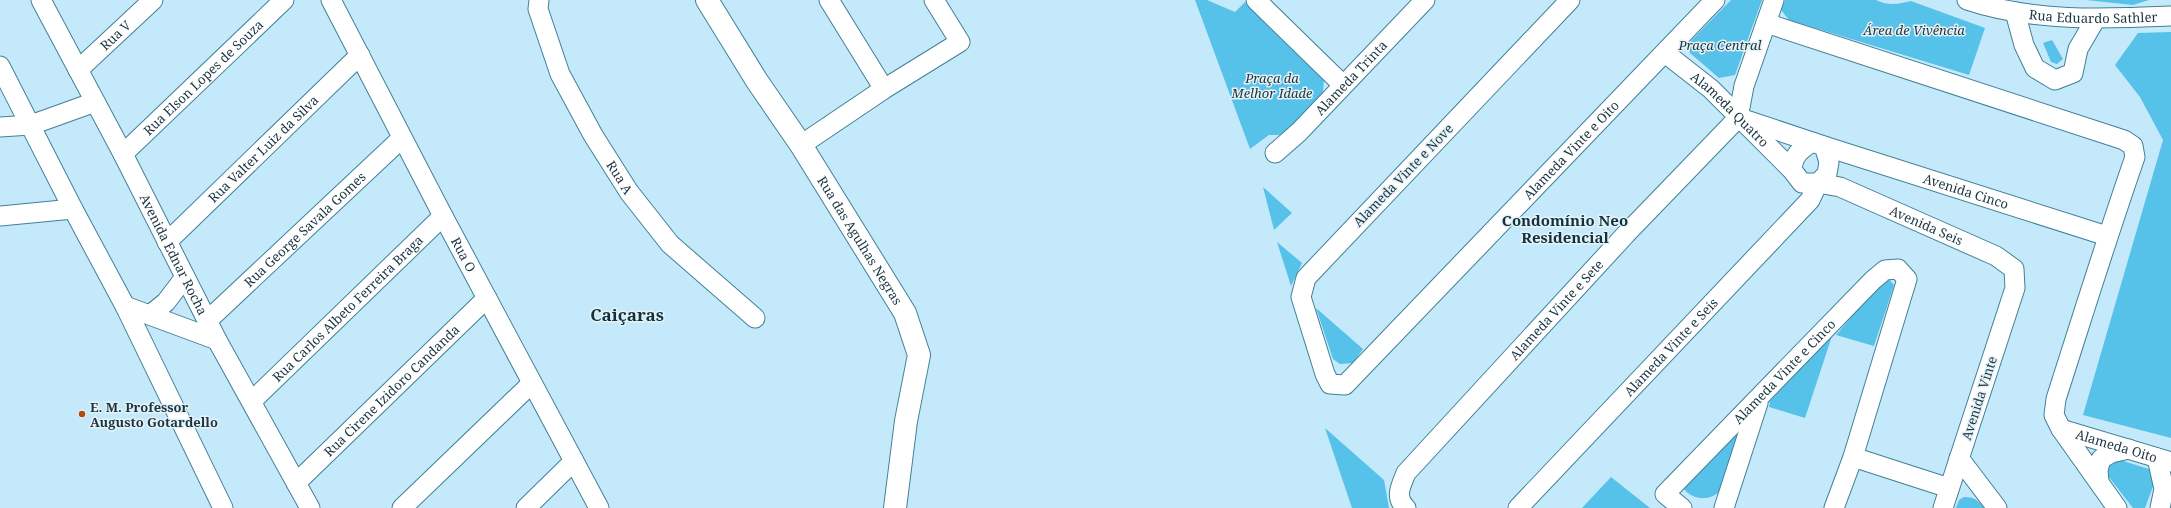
<svg xmlns="http://www.w3.org/2000/svg" width="2171" height="508" font-family="'Noto Serif',serif">
  <style>
    .green { fill: #56c1e9 }
    .lines { fill: none; stroke-linecap: round; stroke-linejoin: round }
    .minor-casing { stroke: #418098; stroke-width: 21 }
    .tertiary-casing { stroke: #418098; stroke-width: 24 }
    .minor { stroke: #fff; stroke-width: 19 }
    .tertiary { stroke: #fff; stroke-width: 22 }
    .poi-dot { fill: #af4d0f; stroke: #e5f2f7; stroke-width: 1.5 }
    .labels { text-anchor: middle; stroke-width: 3; stroke-linejoin: round; paint-order: stroke }
    .street-label { font-size: 13px; fill: #1b3540; stroke: #e5f2f7 }
    .park-label { font-size: 13px; font-style: italic; fill: #1c343e; stroke: #e5f2f7 }
    .poi-label { font-size: 13px; font-weight: bold; fill: #1b3540; stroke: #e5f2f7; text-anchor: start }
    .quarter-label { font-size: 15px; font-weight: bold; fill: #10323f; stroke: #e5f2f7 }
    .district-label { font-size: 17px; font-weight: bold; fill: #10323f; stroke: #e5f2f7 }
  </style>
  <rect width="100%" height="100%" fill="#c4e9fa"/>
  <g class="green">
    <polygon points="1195,0 1207,0 1235,12 1245,2 1324,79 1323,92 1291,130 1279,135 1269,135 1250,149"/>
    <polygon points="1731,0 1762,0 1735,75 1719,78 1690,53 1688,44"/>
    <path d="M1785,0H1876C1887,6 1900,4 1911,1L1985,28L1969,75L1789,20L1781,10Z"/>
    <polygon points="2086,0 2149,0 2133,5"/>
    <polygon points="2171,32 2171,438 2083,415 2163,140 2140,97 2115,65 2138,33"/>
    <polygon points="2052,40 2063,59 2057,64 2051,62 2043,43"/>
    <polygon points="1263,187 1292,213 1274,230"/>
    <polygon points="1277,242 1302,263 1291,286"/>
    <polygon points="1888,278 1894,285 1874,346 1836,335 1882,281"/>
    <polygon points="1316,308 1363,349 1353,363 1340,364 1333,359"/>
    <polygon points="1832,336 1805,418 1769,407 1770,401"/>
    <polygon points="1325,428 1384,480 1389,508 1352,508"/>
    <path d="M1741,429L1720,491C1709,502 1692,500 1683,488V484Z"/>
    <polygon points="2117,459 2152,470 2155,481 2145,508 2133,508 2105,472 2105,462"/>
    <polygon points="1611,477 1650,508 1582,508"/>
    <path d="M1964,497C1974,497 1978,500 1984,508H1956L1959,500Z"/>
  </g>
  <g class="lines">
    <g class="minor-casing">
      <g id="minor">
        <path id="s1" d="M41,0L123,154L217,340L310,508"/>
        <path id="s2" d="M331,0L443,216L599,508"/>
        <path id="s3" d="M539,0L538,9L560,74L593,135L629,192L670,244L755,318"/>
        <polyline points="829,0 884,89"/>
        <polyline points="1256,0 1343,85"/>
        <path id="s4" d="M1570,0L1306,278L1301,297L1325,374L1330,384L1345,385L1715,0"/>
        <path id="s5" d="M1967,0C2033,22 2103,19 2171,16"/>
        <polyline points="2015,12 2024,45 2035,68 2055,80 2073,73 2078,49 2095,20"/>
        <path d="M1766,23L2124,140L2133,146L2135,157C2107,237 2082,318 2056,399L2054,415L2061,429L2117,508"/>
        <path id="s6" d="M1665,53L1711,89L1792,170L1802,183H1818L1827,174L1829,162L1824,146L1812,142C1800,150 1793,155 1792,170"/>
        <polyline points="0,66 73,209 125,306 223,508"/>
        <path id="s7" d="M78,70L153,0"/>
        <polyline points="1738,118 1744,86 1774,0"/>
        <polyline points="1743,119 1812,142"/>
        <polyline points="0,127 31,125 95,102"/>
        <polyline points="801,145 884,89 960,42 934,0"/>
        <path id="s8" d="M1824,146L2107,236"/>
        <path id="s9" d="M1275,153L1299,132L1425,0"/>
        <path id="s10" d="M123,154L284,0"/>
        <polyline points="0,216 73,209"/>
        <path id="s11" d="M167,242L360,55"/>
        <polyline points="125,306 217,340"/>
        <polyline points="150,315 166,302 185,277"/>
        <path id="s12" d="M207,321L402,138"/>
        <path id="s13" d="M252,401L443,216"/>
        <path id="s14" d="M2061,429L2171,462"/>
        <polyline points="1853,457 1949,488"/>
        <polyline points="1959,458 1997,508"/>
        <polyline points="2157,458 2164,489 2160,508"/>
        <polyline points="2099,482 2098,470 2101,459 2111,453 2129,449"/>
        <path id="s15" d="M296,483L487,298"/>
        <polyline points="402,508 532,383"/>
        <polyline points="526,508 574,461"/>
        <path id="s16" d="M1406,508C1394,497 1401,486 1406,473L1626,234L1738,118"/>
        <path id="s17" d="M1518,508L1810,200L1818,183L1840,187L1996,256L2014,269L2015,288L1943,508"/>
        <path id="s18" d="M1682,508L1665,494L1873,280L1885,270L1898,269L1907,279L1853,457L1834,508"/>
        <polyline points="1724,508 1758,403"/>
      </g>
    </g>
    <g class="tertiary-casing">
      <g id="tertiary">
        <path id="s19" d="M707,0L757,81L801,145L905,313L919,355L906,421L895,508"/>
      </g>
    </g>
    <use href="#minor" class="minor"/>
    <use href="#tertiary" class="tertiary"/>
  </g>
  <circle class="poi-dot" cx="82" cy="414" r="4"/>
  <g class="labels">
    <g class="street-label">
      <text dy="5" stroke="none"><textPath href="#s5" startOffset="128">Rua Eduardo Sathler</textPath></text>
      <text dy="5" stroke="none"><textPath href="#s7" startOffset="51">Rua V</textPath></text>
      <text dy="5" stroke="none"><textPath href="#s10" startOffset="111">Rua Elson Lopes de Souza</textPath></text>
      <text dy="5" stroke="none"><textPath href="#s9" startOffset="107">Alameda Trinta</textPath></text>
      <text dy="5" stroke="none"><textPath href="#s6" startOffset="86">Alameda Quatro</textPath></text>
      <text dy="5" stroke="none"><textPath href="#s11" startOffset="134">Rua Valter Luiz da Silva</textPath></text>
      <text dy="5" stroke="none"><textPath href="#s4" startOffset="836">Alameda Vinte e Oito</textPath></text>
      <text transform="translate(1403 175) rotate(-46)" y="5">Alameda Vinte e Nove</text>
      <text dy="5" stroke="none"><textPath href="#s3" startOffset="197">Rua A</textPath></text>
      <text dy="5" stroke="none"><textPath href="#s8" startOffset="149">Avenida Cinco</textPath></text>
      <text dy="5" stroke="none"><textPath href="#s17" startOffset="560">Avenida Seis</textPath></text>
      <text dy="5" stroke="none"><textPath href="#s12" startOffset="134">Rua George Savala Gomes</textPath></text>
      <text dy="5" stroke="none"><textPath href="#s19" startOffset="285">Rua das Agulhas Negras</textPath></text>
      <text dy="5" stroke="none"><textPath href="#s1" startOffset="287">Avenida Ednar Rocha</textPath></text>
      <text dy="5" stroke="none"><textPath href="#s2" startOffset="287">Rua O</textPath></text>
      <text dy="5" stroke="none"><textPath href="#s13" startOffset="133">Rua Carlos Albeto Ferreira Braga</textPath></text>
      <text dy="5" stroke="none"><textPath href="#s16" startOffset="260">Alameda Vinte e Sete</textPath></text>
      <text dy="5" stroke="none"><textPath href="#s17" startOffset="222">Alameda Vinte e Seis</textPath></text>
      <text dy="5" stroke="none"><textPath href="#s18" startOffset="193">Alameda Vinte e Cinco</textPath></text>
      <text dy="5" stroke="none"><textPath href="#s15" startOffset="133">Rua Cirene Izidoro Candanda</textPath></text>
      <text transform="translate(1979 398) rotate(-72)" y="5">Avenida Vinte</text>
      <text dy="5" stroke="none"><textPath href="#s14" startOffset="58">Alameda Oito</textPath></text>
    </g>
    <g class="park-label">
      <text x="1914" y="35">Área de Vivência</text>
      <text x="1720" y="50">Praça Central</text>
      <text x="1272" y="83">Praça da<tspan x="1272" dy="15">Melhor Idade</tspan></text>
    </g>
    <g class="poi-label">
      <text x="90" y="412">E. M. Professor<tspan x="90" dy="15">Augusto Gotardello</tspan></text>
    </g>
    <g class="quarter-label">
      <text x="1565" y="226">Condomínio Neo<tspan x="1565" dy="17">Residencial</tspan></text>
    </g>
    <g class="district-label">
      <text x="627" y="321">Caiçaras</text>
    </g>
  </g>
</svg>
